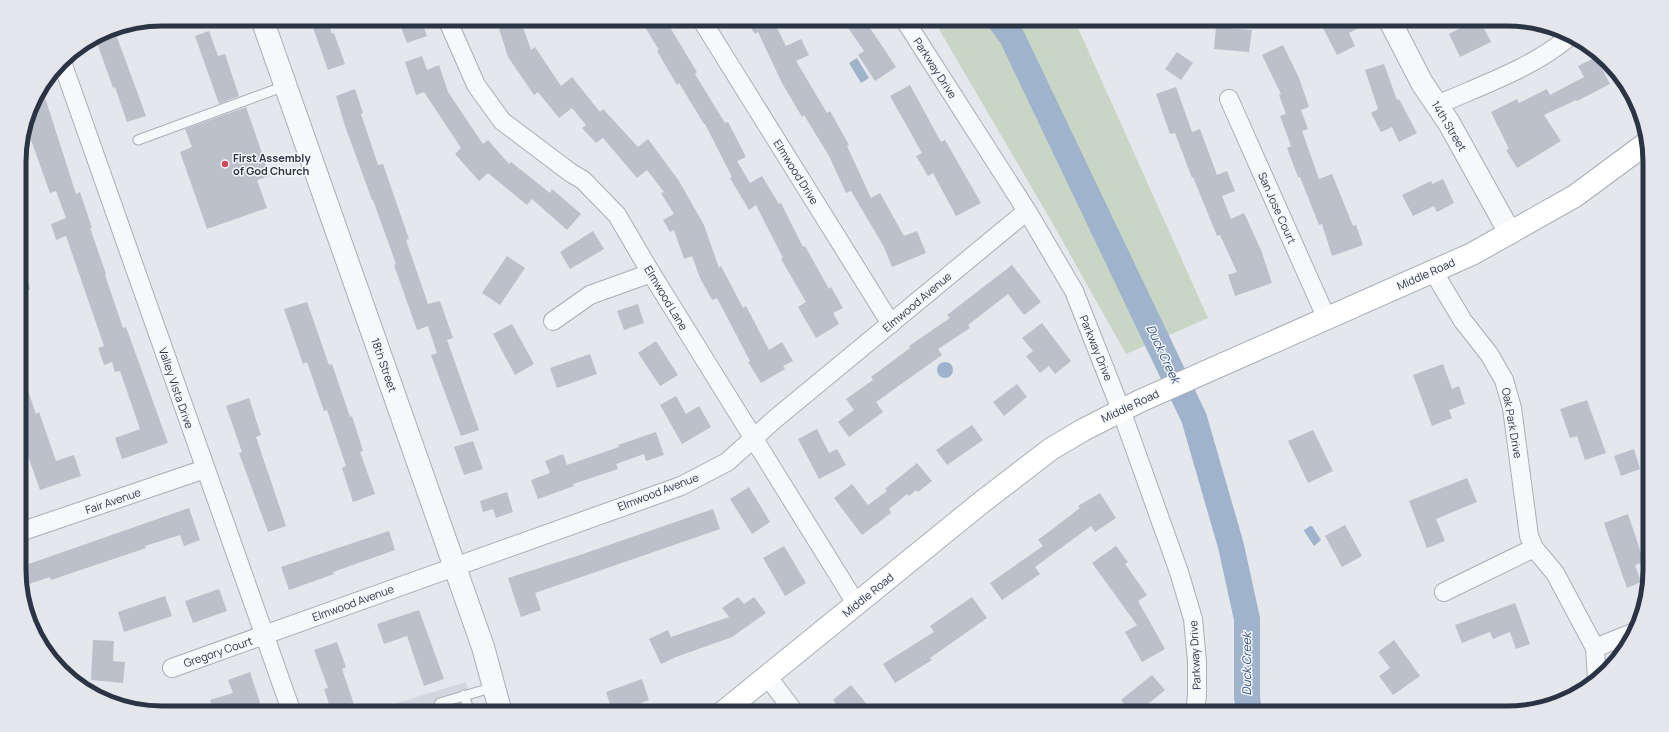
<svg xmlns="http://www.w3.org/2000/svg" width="1669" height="732" font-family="Manrope,sans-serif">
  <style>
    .built { fill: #d2d6de }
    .green { fill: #c9d6c5 }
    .water { fill: #9fb4cc }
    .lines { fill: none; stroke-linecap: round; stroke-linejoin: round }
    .river { stroke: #9fb4cc; stroke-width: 26 }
    .building { fill: #bbc0ca }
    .service-casing { stroke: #a9aeb7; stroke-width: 11 }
    .minor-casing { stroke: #a9aeb7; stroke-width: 20 }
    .tertiary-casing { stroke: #a9aeb7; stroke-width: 24 }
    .secondary-casing { stroke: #a9aeb7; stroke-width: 24 }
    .service { stroke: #f7f8fa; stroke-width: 9 }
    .minor { stroke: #f7f8fa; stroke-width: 18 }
    .tertiary { stroke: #f7f8fa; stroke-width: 22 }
    .secondary { stroke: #fff; stroke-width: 22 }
    .poi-dot { fill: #d1495b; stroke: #f4f6f9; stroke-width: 1.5 }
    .labels { text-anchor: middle; stroke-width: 3; stroke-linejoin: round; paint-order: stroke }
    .street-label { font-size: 11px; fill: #2b3445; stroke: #f4f6f9 }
    .poi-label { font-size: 11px; font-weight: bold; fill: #2b3445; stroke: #f4f6f9; text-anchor: start }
    .water-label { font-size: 12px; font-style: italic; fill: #34527a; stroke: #f4f6f9 }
    .rim { fill: none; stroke: #2b3445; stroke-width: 5 }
  </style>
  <rect width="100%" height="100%" fill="#e4e7ec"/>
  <polygon class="built" points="466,682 476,713 398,713 394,704"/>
  <polygon class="green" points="933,19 1074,19 1208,318 1126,354 1053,224"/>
  <g class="water">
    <polygon points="857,58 869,78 861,83 849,63"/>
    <polygon points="20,280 28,282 30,289 26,293 20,293"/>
    <circle cx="945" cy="370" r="8"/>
    <polygon points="1310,526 1312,526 1321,540 1314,546 1304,531 1304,530"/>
  </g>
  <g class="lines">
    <polyline class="river" points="999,19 1012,37 1194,418 1231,546 1247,619 1247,697 1249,713"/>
  </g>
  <g class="building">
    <polygon points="310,19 327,19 332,34 334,33 345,64 328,70"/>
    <polygon points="398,19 421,19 427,36 407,43"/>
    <polygon points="496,19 520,19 531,50 535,47 561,86 572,77 600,112 603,109 638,147 648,139 679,181 704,225 719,268 721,266 743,308 746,306 769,350 782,342 793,361 783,366 785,369 761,383 748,362 750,361 717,298 712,300 700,278 692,256 684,259 674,230 670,232 663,220 674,214 661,193 664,192 647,170 637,178 603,138 596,143 582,128 586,125 572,108 559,118 538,92 534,95 508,57"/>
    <polygon points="640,19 665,19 697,72 695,74 725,123 728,122 746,157 737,161 750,183 762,176 779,204 781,203 803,247 805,246 829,289 831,287 843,308 833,313 839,324 816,338 798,307 806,302 781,259 783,258 756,205 749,210 730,178 732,177 705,124 704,124 679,83 677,85 657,51 659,50"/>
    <polygon points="745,19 778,19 774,22 786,46 801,39 809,55 796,61 827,113 830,111 849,145 847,146 871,198 880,193 904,236 917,231 926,253 892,267 884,247 851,191 846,193 829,156 804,115 802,117 782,83 758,32 755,34"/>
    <polygon points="842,19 864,19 896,67 875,81 858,55 864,51"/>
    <polygon points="1336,19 1377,19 1349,33 1355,46 1337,55 1322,26"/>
    <polygon points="1477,19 1479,19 1491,42 1460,57 1449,34"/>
    <polygon points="1216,27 1252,30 1249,52 1214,49"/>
    <polygon points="114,29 146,116 127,122 115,87 113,88 95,37 107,30"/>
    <polygon points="209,31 218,56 225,54 239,96 219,104 195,36"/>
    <polygon points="1283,45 1299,78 1309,107 1301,110 1308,129 1302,131 1319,179 1332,174 1353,226 1356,225 1363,245 1332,256 1322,224 1319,225 1300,177 1298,177 1287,148 1291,146 1280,116 1286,114 1279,95 1281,94 1262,55"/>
    <polygon points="1177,52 1193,63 1181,80 1165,69"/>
    <polygon points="422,56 427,70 439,65 448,92 483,144 488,140 509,164 511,162 550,193 552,189 581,214 567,230 532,199 527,205 488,173 479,181 455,154 461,148 424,92 416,95 405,62"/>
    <polygon points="1596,57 1610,84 1577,101 1576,100 1544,115 1561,141 1517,168 1506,150 1509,149 1491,112 1517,99 1519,103 1547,89 1550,95 1584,77 1578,66"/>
    <polygon points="1384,64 1397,100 1399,99 1417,133 1399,142 1392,127 1381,132 1371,113 1378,109 1365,70"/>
    <polygon points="910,85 941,142 945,140 981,203 956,216 933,173 928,176 916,156 922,153 890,96"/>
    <polygon points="1176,87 1192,132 1200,129 1217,175 1227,171 1235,191 1222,196 1231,219 1244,213 1261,250 1272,283 1235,296 1228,275 1237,272 1220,235 1217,236 1193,177 1192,178 1175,133 1170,134 1156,94"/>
    <polygon points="42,88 76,194 80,192 92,228 90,228 106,274 105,275 123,328 126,327 168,443 122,459 115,438 140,429 120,371 115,372 112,362 104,365 98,348 104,346 66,236 56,240 51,224 66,218 56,191 50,193 26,126 34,99"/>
    <polygon points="355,89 363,113 361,114 378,165 383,164 409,239 406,240 428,304 440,301 453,338 447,340 479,430 461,436 431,355 437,353 428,326 417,330 394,265 396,264 373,200 372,200 345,126 336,96"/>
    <polygon points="246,107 270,176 257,180 267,208 207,229 180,152 192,147 185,129"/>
    <polygon points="1443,179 1454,203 1437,212 1434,206 1413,216 1402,195 1431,181 1432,184"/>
    <polygon points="593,231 604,249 570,269 560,252"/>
    <polygon points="507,256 525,268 500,305 482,293"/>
    <polygon points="1012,265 1041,302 1024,315 1008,294 968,325 970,328 938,349 942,355 876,402 883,412 849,437 838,422 854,410 846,399 873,380 871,377 910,348 909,346 950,318 947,315"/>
    <polygon points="307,302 329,365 332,364 350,417 352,416 363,451 360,452 375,494 353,502 342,468 346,466 327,410 324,411 307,362 303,364 284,309"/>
    <polygon points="638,304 644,323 624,330 617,311"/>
    <polygon points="1042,323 1071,361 1055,374 1049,366 1040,373 1026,356 1033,351 1022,338"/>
    <polygon points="512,324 534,364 515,375 493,334"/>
    <polygon points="656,341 678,375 660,386 638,353"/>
    <polygon points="590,354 597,374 557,388 550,368"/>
    <polygon points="1443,364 1452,389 1459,386 1465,404 1449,410 1452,418 1432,426 1413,375"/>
    <polygon points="22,373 36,414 39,412 56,461 74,455 81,476 40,490 20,433 20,374"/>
    <polygon points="1017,384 1027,397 1004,416 993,402"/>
    <polygon points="676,396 686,414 699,406 711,427 682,444 660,405"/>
    <polygon points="249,398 261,435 256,437 286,526 268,532 239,453 242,452 226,406"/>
    <polygon points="1587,400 1606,453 1585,460 1577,436 1570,438 1560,409"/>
    <polygon points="972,425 983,440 947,465 936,450"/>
    <polygon points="817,429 829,453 837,449 846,465 819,479 798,439"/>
    <polygon points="1313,430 1333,471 1308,483 1288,441"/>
    <polygon points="656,432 664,455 646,461 644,454 616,464 618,469 573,484 574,486 538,499 531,480 550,473 545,461 563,454 567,465 619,447 618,445"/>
    <polygon points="473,441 483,469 464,475 454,447"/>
    <polygon points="1634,449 1640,469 1621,476 1614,456"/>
    <polygon points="917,463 932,481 918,492 916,490 909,496 907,494 889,509 891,513 862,535 834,498 852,484 868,505 887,491 885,489"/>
    <polygon points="1467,478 1477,502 1436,519 1445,541 1427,548 1409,501"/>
    <polygon points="749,487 770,522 752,534 730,499"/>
    <polygon points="507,492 513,512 496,518 493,509 483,512 480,501"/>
    <polygon points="1100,493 1116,518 1095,532 1091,526 1035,567 1040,574 1002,600 990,583 1043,546 1038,540 1080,508 1078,506"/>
    <polygon points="189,508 200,540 184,546 180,535 145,546 146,548 51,580 50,577 20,587 20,567"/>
    <polygon points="713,509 720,529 535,593 541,610 521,617 508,578 577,556"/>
    <polygon points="1628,514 1644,562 1635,565 1641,582 1627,588 1604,523"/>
    <polygon points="1345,525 1362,556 1342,567 1325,536"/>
    <polygon points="389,531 395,550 333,572 334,574 289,590 281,567"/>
    <polygon points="784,546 806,583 785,596 763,558"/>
    <polygon points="1116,546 1128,562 1125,564 1147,595 1138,601 1165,649 1142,662 1125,632 1137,625 1092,563"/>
    <polygon points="219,589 227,611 193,623 185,601"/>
    <polygon points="165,596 172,616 124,632 118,612"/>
    <polygon points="738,597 744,604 754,597 766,613 732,637 676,657 661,664 649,639 668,630 671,637 729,617 722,608"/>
    <polygon points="972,597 987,618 930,658 932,660 895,683 883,664 934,632 930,626"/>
    <polygon points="1515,603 1530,644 1516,649 1510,632 1493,639 1490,632 1462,643 1455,625"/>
    <polygon points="419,610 444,679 424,686 407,636 384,644 377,624"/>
    <polygon points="93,640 114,641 113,661 125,662 123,683 91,680"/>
    <polygon points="1394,640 1420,676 1393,695 1379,676 1390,668 1378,652"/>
    <polygon points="337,642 346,667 342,669 357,713 332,713 324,689 328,688 314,650"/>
    <polygon points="250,672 262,709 250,713 214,713 210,700 233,693 228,680"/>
    <polygon points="1152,675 1165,690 1137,713 1131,713 1121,700"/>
    <polygon points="642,679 649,700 630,707 632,713 613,713 606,692"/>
    <polygon points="851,685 870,708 865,713 843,713 833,700"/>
  </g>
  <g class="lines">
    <g class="service-casing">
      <g id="service">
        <polyline points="138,140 285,86"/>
        <polyline points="464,695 470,713"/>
        <polyline points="435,713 440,703 494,687"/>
      </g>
    </g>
    <g class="minor-casing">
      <g id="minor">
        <polyline points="447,19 476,85 502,121 571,173 583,180 617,215 651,273 857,605"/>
        <polyline points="701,19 891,324"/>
        <polyline points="904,19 1027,211 1074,291 1121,410 1179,572 1193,619 1197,661 1197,695 1195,713"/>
        <polyline points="62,62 292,713"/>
        <polyline points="1229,99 1326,317"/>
        <path d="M1437,105C1480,86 1535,67 1570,36"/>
        <polyline points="1433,271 1463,321 1489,354 1504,380 1512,408 1529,536 1534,548 1555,573 1595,648 1597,680"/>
        <polyline points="553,321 590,295 651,273"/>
        <polyline points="20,532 205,469"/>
        <polyline points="1444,592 1534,548"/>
        <polyline points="1595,648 1632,633"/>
        <polyline points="172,668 681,486 727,462 775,419 1027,211"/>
        <polyline points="767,676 795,713"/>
      </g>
    </g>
    <g class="tertiary-casing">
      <g id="tertiary">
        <polyline points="262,19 483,647 501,713"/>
        <polyline points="1389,19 1422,83 1449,123 1510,233"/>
      </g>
    </g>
    <g class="secondary-casing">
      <polyline id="secondary" points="722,713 982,502 1051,449 1083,430 1140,401 1472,254 1575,196 1648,142"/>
    </g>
    <use href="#service" class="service"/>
    <use href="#minor" class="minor"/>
    <use href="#tertiary" class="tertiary"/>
    <use href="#secondary" class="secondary"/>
  </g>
  <circle class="poi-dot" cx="225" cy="164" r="4"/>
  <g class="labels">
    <g class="street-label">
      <text transform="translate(935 68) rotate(57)" y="4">Parkway Drive</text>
      <text transform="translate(1449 126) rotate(59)" y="4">14th Street</text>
      <text transform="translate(796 172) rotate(58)" y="4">Elmwood Drive</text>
      <text transform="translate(1277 208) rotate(66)" y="4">San Jose Court</text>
      <text transform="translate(1426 274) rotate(-24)" y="4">Middle Road</text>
      <text transform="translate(666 298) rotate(59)" y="4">Elmwood Lane</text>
      <text transform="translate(917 302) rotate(-40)" y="4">Elmwood Avenue</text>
      <text transform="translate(1096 348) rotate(68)" y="4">Parkway Drive</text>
      <text transform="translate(384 365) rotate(71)" y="4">18th Street</text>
      <text transform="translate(176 388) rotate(71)" y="4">Valley Vista Drive</text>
      <text transform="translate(1130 406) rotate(-25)" y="4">Middle Road</text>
      <text transform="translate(1512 423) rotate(80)" y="4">Oak Park Drive</text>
      <text transform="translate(658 492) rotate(-21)" y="4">Elmwood Avenue</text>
      <text transform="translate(113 501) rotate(-19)" y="4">Fair Avenue</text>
      <text transform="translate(868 595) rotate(-39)" y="4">Middle Road</text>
      <text transform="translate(353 603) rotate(-20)" y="4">Elmwood Avenue</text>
      <text transform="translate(218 652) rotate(-19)" y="4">Gregory Court</text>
      <text transform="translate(1195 655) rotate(-93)" y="4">Parkway Drive</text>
    </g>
    <g class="poi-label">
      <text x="233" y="162">First Assembly<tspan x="233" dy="13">of God Church</tspan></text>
    </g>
    <g class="water-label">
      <text transform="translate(1163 354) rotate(65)" y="4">Duck Creek</text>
      <text transform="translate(1247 664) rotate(-90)" y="4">Duck Creek</text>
    </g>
  </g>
  <path d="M0 0H1669V732H0ZM162 26H1507A136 136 0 0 1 1643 162V570A136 136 0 0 1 1507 706H162A136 136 0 0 1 26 570V162A136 136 0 0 1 162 26Z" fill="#e4e6eb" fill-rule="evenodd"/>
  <path class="rim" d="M162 26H1507A136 136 0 0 1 1643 162V570A136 136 0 0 1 1507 706H162A136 136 0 0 1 26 570V162A136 136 0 0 1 162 26Z"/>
</svg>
